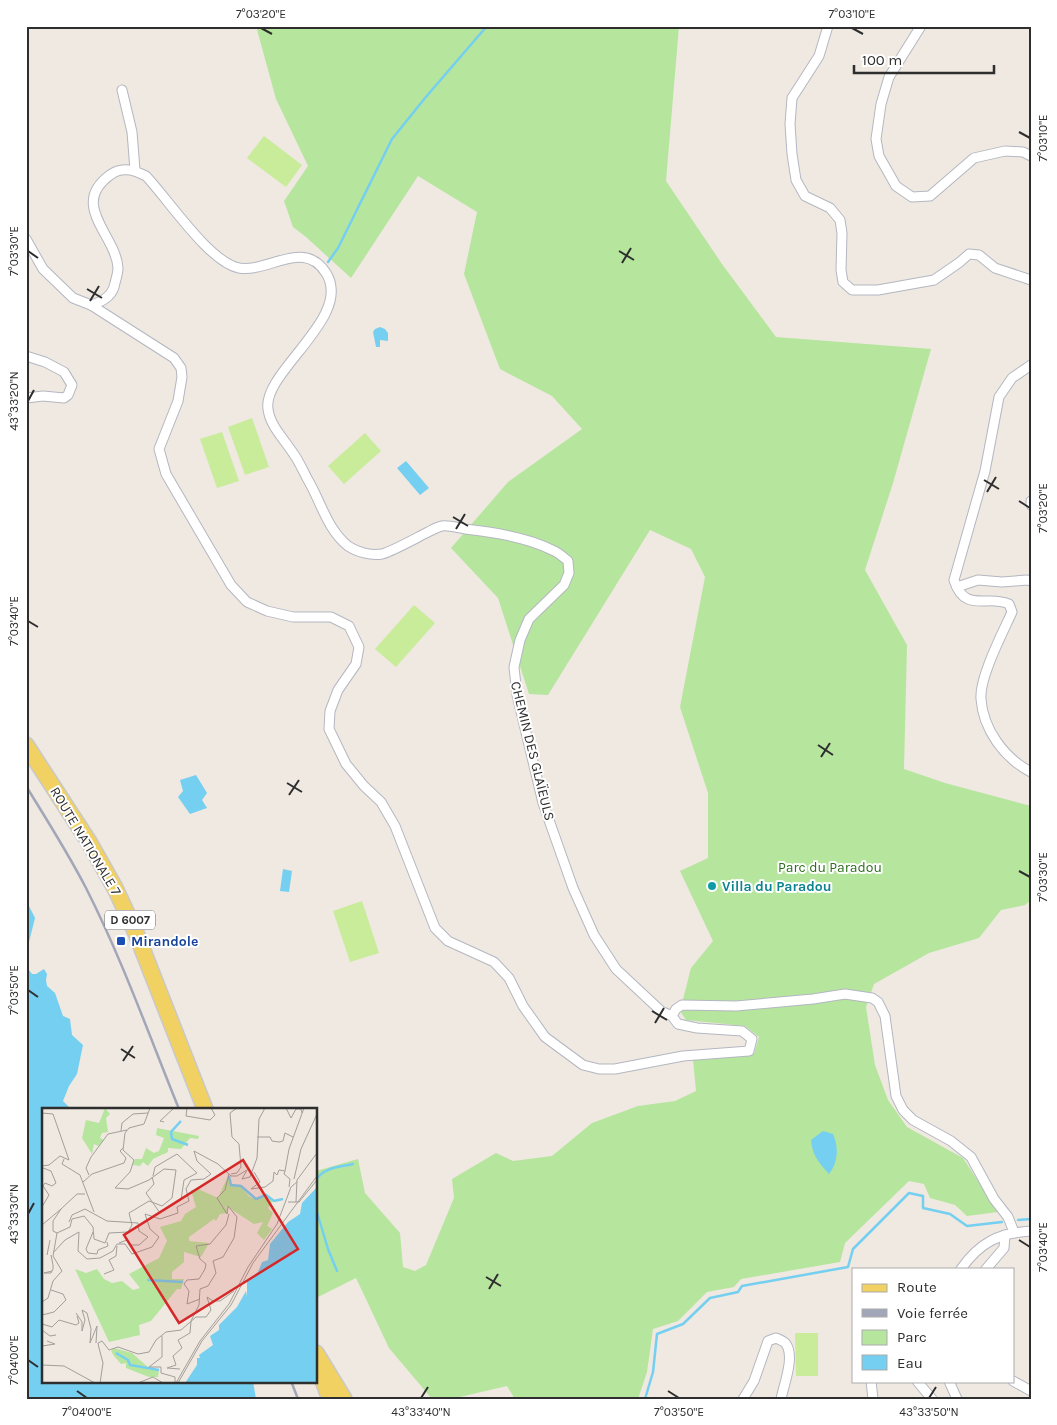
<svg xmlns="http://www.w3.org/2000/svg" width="1057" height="1425" font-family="Karla,sans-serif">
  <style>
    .green { fill: #b6e59e }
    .pitch { fill: #c9ec9a }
    .water { fill: #75cff0 }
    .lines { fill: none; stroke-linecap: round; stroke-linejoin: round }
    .stream { stroke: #75cff0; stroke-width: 2.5 }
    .minor-casing { stroke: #b4b7c1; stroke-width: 11 }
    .primary-casing { stroke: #c9c9c9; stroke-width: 18 }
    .minor { stroke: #fff; stroke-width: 9 }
    .primary { stroke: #f2d163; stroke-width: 15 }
    .rail { stroke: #a3a6b8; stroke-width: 2.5 }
    .ticks { fill: none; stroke: #2e2e2e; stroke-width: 2 }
    .culture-dot { fill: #0f9aa8; stroke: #fff; stroke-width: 2 }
    .transit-dot { fill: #1a4fb4; stroke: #fff; stroke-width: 2 }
    .labels { text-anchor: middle; stroke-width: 4; stroke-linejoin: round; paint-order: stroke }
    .shield { fill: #fff; stroke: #6d6d6d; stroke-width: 1 }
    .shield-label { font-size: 12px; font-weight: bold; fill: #2e2e2e }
    .street-label { font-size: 14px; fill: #2e2e2e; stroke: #fff }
    .park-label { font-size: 14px; fill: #2c6e1b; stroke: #fff }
    .culture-label { font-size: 14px; font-weight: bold; fill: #0d838f; stroke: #fff; text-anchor: start }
    .transit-label { font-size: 14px; font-weight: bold; fill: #164399; stroke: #fff; text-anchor: start }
    .inset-river { fill: none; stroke: #75cff0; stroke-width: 2.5 }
    .inset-road { fill: none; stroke: #a29e99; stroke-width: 1 }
    .view { fill: #d62828; fill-opacity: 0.15; stroke: #d62828; stroke-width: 2.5 }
    .inset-edge { fill: none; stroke: #2e2e2e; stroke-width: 2.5 }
    .neatline { fill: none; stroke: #2e2e2e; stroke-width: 2 }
    .ticks-label { font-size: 12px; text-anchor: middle; fill: #2e2e2e }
  </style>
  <rect width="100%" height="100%" fill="#efe9e1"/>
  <polygon class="green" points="256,26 679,26 666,181 722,264 776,337 931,349 893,483 865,570 907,645 904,769 945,783 1031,806 1031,900 1025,905 1001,910 979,938 929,953 874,984 866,1007 875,1065 888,1100 907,1127 963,1158 998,1212 967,1216 955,1205 930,1198 924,1184 909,1181 845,1243 840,1262 741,1279 734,1287 707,1292 678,1321 653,1329 647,1372 638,1399 515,1399 507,1386 451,1399 432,1399 389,1348 356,1278 316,1298 316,1171 358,1159 365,1193 400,1233 403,1267 415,1271 426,1265 454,1198 452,1179 496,1153 513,1161 552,1156 592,1123 638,1106 675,1101 696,1091 693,1059 754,1054 759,1037 745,1026 686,1020 680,1011 691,968 713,941 680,871 708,858 708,793 680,707 705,577 691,549 650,530 548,695 529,694 498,598 451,548 508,482 582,429 552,396 500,369 464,274 477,212 418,176 351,278 306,237 293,227 284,201 308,166 276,99"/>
  <g class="pitch">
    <polygon points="264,136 302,165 286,187 247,158"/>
    <polygon points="252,418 269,467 245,475 228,427"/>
    <polygon points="222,432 239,481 217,488 200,439"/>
    <polygon points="365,433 381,451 344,484 328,466"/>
    <polygon points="414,605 435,623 396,667 375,649"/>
    <polygon points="362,901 379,953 350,962 333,911"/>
    <polygon points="795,1333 818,1333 818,1376 796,1376"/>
  </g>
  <g class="water">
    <polygon points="380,327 385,329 388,333 388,341 380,340 380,347 376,347 373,332 375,329"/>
    <polygon points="406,461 429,488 420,495 397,468"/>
    <polygon points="196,775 207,793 202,800 207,808 190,814 178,797 183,791 180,780"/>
    <polygon points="283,869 292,871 289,892 280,891"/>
    <polygon points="26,900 35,918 29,942 26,942"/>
    <polygon points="26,959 28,960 29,970 32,974 36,974 44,969 47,974 46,980 47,986 55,993 63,1016 70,1019 72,1035 83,1045 77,1074 69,1086 63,1101 71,1109 44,1109 44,1381 253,1381 256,1399 26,1399"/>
    <path d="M823,1131L833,1134C839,1148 838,1162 829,1174C819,1163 812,1155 811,1140Z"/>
  </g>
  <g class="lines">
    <g class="stream">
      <polyline points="328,262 338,248 392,139 425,98 487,26"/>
      <path d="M316,1180C324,1167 340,1167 353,1164"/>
      <polyline points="316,1209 328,1249 337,1271"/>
      <polyline points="1018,1220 1031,1219"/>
      <polyline points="645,1399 653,1372 657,1334 683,1324 710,1298 738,1292 742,1286 848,1267 853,1249 909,1193 923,1196 923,1208 950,1214 967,1226 1002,1222"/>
    </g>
    <g class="minor-casing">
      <g id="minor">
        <polyline points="828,26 819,56 792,98 790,124 792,154 796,180 805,196 830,208 840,220 842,233 841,270 843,282 852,290 878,290 934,280 960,262 969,254 979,255 995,268 1031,280"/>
        <polyline points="921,26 889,77 881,104 876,139 879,156 896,186 912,197 930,196 974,158 1005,151 1023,152 1031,156"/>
        <polyline points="122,90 132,132 135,170"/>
        <polyline points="26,239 43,269 73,298 91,305 174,358 181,368 182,377 178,401 159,449 166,474 231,585 247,602 267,611 293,617 331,617 349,626 359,647 356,664 338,690 330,711 329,729 346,764 364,786 381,802 395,826 435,928 448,941 494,962 509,978 523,1006 545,1037 583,1065 599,1069 615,1069 683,1056 749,1051 752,1039 742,1031 697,1028 678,1024 672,1016 676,1009 682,1005 736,1006 813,999 845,994 872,998 878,1002 885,1016 896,1096 903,1110 913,1120 951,1141 971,1157 994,1199 1008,1217 1014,1232"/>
        <path d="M91,305C102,302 113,296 115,283C116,279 118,273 118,268C116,235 69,205 110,175C122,166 134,170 146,176C168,199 209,262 239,268C268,273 304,238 326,273C354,317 262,372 268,409C270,426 284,439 293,453C299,461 303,471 308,480C321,502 327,529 348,546C357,552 371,556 382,554C393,551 416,538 428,532C432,530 437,527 442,526C449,525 458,528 465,529C493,532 527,537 552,550C558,552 563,557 568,561L569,573L564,585L529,619L520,640L514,667L517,695L543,803L573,888L594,935L616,969L661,1011L672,1016"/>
        <polyline points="26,356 45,362 64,372 72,385 68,395 64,398 43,396 26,398"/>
        <path d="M1031,365L1012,378L999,397L985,471L954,580C965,614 987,594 1009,604L1012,612C1003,632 979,678 981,699C983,729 1004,758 1031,772"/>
        <polyline points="1031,501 1031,505"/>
        <polyline points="957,587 978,580 1002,582 1027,580 1031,581"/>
        <path d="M961,1269C980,1242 999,1233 1031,1231"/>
        <polyline points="986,1269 1004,1248 1005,1235"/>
        <polyline points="871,1381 873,1399"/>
        <polyline points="917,1381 932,1399"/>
        <polyline points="949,1381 957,1399"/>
        <polyline points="1013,1381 1031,1391"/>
        <path d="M743,1399L754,1381L768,1341L776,1338C780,1340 784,1341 786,1344C795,1357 784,1384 781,1399"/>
      </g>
    </g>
    <g class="primary-casing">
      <g id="primary">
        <polyline points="26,745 89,842 115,888 136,933 205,1109"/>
        <polyline points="316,1353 344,1399"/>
        <polyline points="321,1375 330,1399"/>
      </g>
    </g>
    <use href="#minor" class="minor"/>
    <use href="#primary" class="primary"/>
    <g class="rail">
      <path d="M26,786C47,820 68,853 86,888C122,959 149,1035 179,1109"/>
      <polyline points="291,1381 298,1399"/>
    </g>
  </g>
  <path class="ticks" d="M261,28L272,34M852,28L863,34M1019,132L1030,138M28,251L38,258M619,251L634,260M622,263L631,248M87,289L102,298M90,301L99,286M28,401L34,390M984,480L999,489M987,492L996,477M1019,501L1030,508M453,517L468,526M456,529L465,514M28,621L38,627M818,745L833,755M821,757L830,743M287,783L302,792M289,795L299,780M1019,871L1030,877M28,990L38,997M652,1011L667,1020M655,1023L664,1008M121,1049L135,1058M123,1061L133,1046M28,1214L34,1203M1019,1240L1030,1247M486,1277L501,1286M489,1289L498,1274M28,1360L38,1367M77,1391L87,1398M668,1391L679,1398M421,1398L428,1387M929,1398L936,1387"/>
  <circle class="culture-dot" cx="712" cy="886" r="5"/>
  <rect class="transit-dot" x="116" y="936" width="10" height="10" rx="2.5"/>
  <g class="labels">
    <rect class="shield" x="105" y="910.5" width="50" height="19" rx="4"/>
    <g class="shield-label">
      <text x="130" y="924">D 6007</text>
    </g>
    <g class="street-label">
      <text transform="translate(533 751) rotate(76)" y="5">CHEMIN DES GLAÏEULS</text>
      <text transform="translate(86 841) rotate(59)" y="5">ROUTE NATIONALE 7</text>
    </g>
    <g class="park-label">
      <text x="830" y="872">Parc du Paradou</text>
    </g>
    <g class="culture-label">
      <text x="722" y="891">Villa du Paradou</text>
    </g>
    <g class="transit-label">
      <text x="131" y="946">Mirandole</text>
    </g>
  </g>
  <g transform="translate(42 1108)">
    <rect width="275" height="275" fill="#efe9e1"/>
    <path d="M63,0L68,6L64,10L66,24L60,25L58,30L62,32L56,38L52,36L50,46L40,30L44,12L57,15ZM115,20L157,28L156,31L148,30L139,41L126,40V44L111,51L106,58L101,54L98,58L91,57L93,51H100L104,40L112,45L117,43L122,30L114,27ZM186,68L188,77L199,79L208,89L214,91L224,88L231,93L226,100L231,105L225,118L230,121L222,132L215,125L221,114L212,116L184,98L186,105L178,106L174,113L172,111L147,129V133L167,135L159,149L142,144V154L130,164V171H142L139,181H135L109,213L97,217L98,227L67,234L33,161L44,165L55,161L62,171L70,175L80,173L91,182L98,180L87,166L117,150L125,133L118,119L139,113L143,106L154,99L149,82L156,81L176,90ZM72,240L90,245L108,261H117L116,269H107L84,260V255L79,256L72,248L69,243Z" fill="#b6e59e"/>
    <path d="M275,79V275H143L155,257V250H158L157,247L171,237L168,228L177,222V217L195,199L204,183L205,189V173L216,164L220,154L226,152L228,136L246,114L258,106L260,95Z" fill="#75cff0"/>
    <path class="inset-river" d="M139,13L129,24L130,31L146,37M187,68L189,77L199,78L214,91L224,87L232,93L241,91M105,172L141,174M74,245L86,252L88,257L117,262M255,275L275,230"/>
    <path class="inset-road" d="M145,0L144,8L168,12L173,7L169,0M244,0L249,10L254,1H259L260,5M0,5L11,6L27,52L18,48L7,57L0,58M122,14L118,13L132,0M79,23L80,15L91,6L106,5M215,29H228L230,33L237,34L241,33L243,25L251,29M22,51L20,56L38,67L52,104M243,63L247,41L262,0M243,63L242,66L248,71L247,79M212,64L218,74L209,81L223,79L231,73L232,64L235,67L237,62L243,63M189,66L195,65L199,59L197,36L190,29L188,5L195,0M47,67L44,60L49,49L66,26L85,22M110,69L112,76L104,85L118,105L139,92L142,72L155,65L135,46L113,59L111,68M252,71L259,41L275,6M41,74L50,66L82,55L84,50L78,43L81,40M0,79L3,75L10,78L14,75L9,63L1,60M107,93L120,98L130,90L134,62L122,61L107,72L86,81L73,80L88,64L92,52L81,42L83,25L87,20L102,16L108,0M246,94H257L275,72M254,94L255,72L275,45M0,99L7,87L1,78M19,101L35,86H43M27,114L30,107L43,101L65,113L96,115L97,123L106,129L97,137H89L85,132L77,135M0,117L19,101L11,113V123L15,125M51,124L44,141L46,145L55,146L56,142L66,138L65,134M15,125L28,119L30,111L42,108L51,119L52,131L63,135L67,125L86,124L90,117L87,105L107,93M75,136H83L90,146L110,139L117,129L108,121L103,106L118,111L136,105L135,99L147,93L144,81L149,72L162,71L169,66L155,53L152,43L176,56L189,68H195L205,62L200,71L208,69L215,50L217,11L223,0M11,145L23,132L37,124L36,143L45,151L58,150L71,143L75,136M5,147L8,132M9,147L11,157V161L9,165H2L10,163M62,166L72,162L67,152L74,148L75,138M158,191L145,196L147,183L142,176L145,172L157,171L163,161L164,156L158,151L154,138L168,136L184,117L187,106M0,194L6,190L11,173L20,163L11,148L15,125M34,205L40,214V223L43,212L40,202L45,205L49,221L48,235L55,218L54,235M0,207L12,204L24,192L21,186L9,182M0,216L10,219L17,212L34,217L37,215L35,208M0,222L8,228L14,227M120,228V249L107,259H119V265L133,269V274M0,238L13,236L5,233M57,240L56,235L60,233L67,242L76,239L96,246L107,244L114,232L124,224L139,222L154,209H164L169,202L165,189L171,193H178L192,183M57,240L61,255L58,275M0,257L22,258L53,275M138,261L125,260L134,257L131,248L140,240L136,232L148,225L149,213L157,197L158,181L166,178L174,165L171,153L181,149L192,130L195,109L186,98L185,106L175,90L183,82L187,66M96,275L111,269L121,275M134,275L158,233L187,196L206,159L235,116L249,79L255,74M136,275L160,233L189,197L211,155L275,68"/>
    <path class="view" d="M201,52L256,141L137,215L82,127Z"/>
    <rect width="275" height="275" class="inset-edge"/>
  </g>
  <rect width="1057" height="1425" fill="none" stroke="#ffffff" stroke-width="55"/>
  <rect x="852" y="1268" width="162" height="115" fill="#ffffff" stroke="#ababab"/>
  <rect x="862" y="1284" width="25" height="8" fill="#f2d163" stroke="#ababab"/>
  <text x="897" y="1292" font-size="15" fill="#2e2e2e">Route</text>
  <rect x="862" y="1309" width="25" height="8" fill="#a3a6b8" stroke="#ababab"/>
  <text x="897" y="1318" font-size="15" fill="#2e2e2e">Voie ferrée</text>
  <rect x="862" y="1330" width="25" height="15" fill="#b6e59e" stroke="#ababab"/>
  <text x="897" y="1342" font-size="15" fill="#2e2e2e">Parc</text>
  <rect x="862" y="1355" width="25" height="15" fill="#75cff0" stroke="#ababab"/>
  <text x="897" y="1368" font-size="15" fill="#2e2e2e">Eau</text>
  <path d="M854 65v8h140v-8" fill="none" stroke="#2e2e2e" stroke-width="2.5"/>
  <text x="862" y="65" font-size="15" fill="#2e2e2e" stroke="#ffffff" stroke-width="4" paint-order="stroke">100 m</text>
  <rect x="28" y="28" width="1002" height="1370" class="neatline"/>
  <g class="ticks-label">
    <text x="261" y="18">7°03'20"E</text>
    <text x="852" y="18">7°03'10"E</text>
    <text transform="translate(1043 138) rotate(-90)" y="4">7°03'10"E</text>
    <text transform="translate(14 251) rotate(-90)" y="4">7°03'30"E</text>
    <text transform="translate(14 401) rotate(-90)" y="4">43°33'20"N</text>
    <text transform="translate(1043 508) rotate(-90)" y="4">7°03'20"E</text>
    <text transform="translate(14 621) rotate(-90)" y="4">7°03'40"E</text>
    <text transform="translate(1043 877) rotate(-90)" y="4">7°03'30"E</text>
    <text transform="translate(14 990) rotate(-90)" y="4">7°03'50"E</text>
    <text transform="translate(14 1214) rotate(-90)" y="4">43°33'30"N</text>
    <text transform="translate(1043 1247) rotate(-90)" y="4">7°03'40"E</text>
    <text transform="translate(14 1360) rotate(-90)" y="4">7°04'00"E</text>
    <text x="87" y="1416">7°04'00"E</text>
    <text x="421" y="1416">43°33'40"N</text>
    <text x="679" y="1416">7°03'50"E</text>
    <text x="929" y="1416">43°33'50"N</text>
  </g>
</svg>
